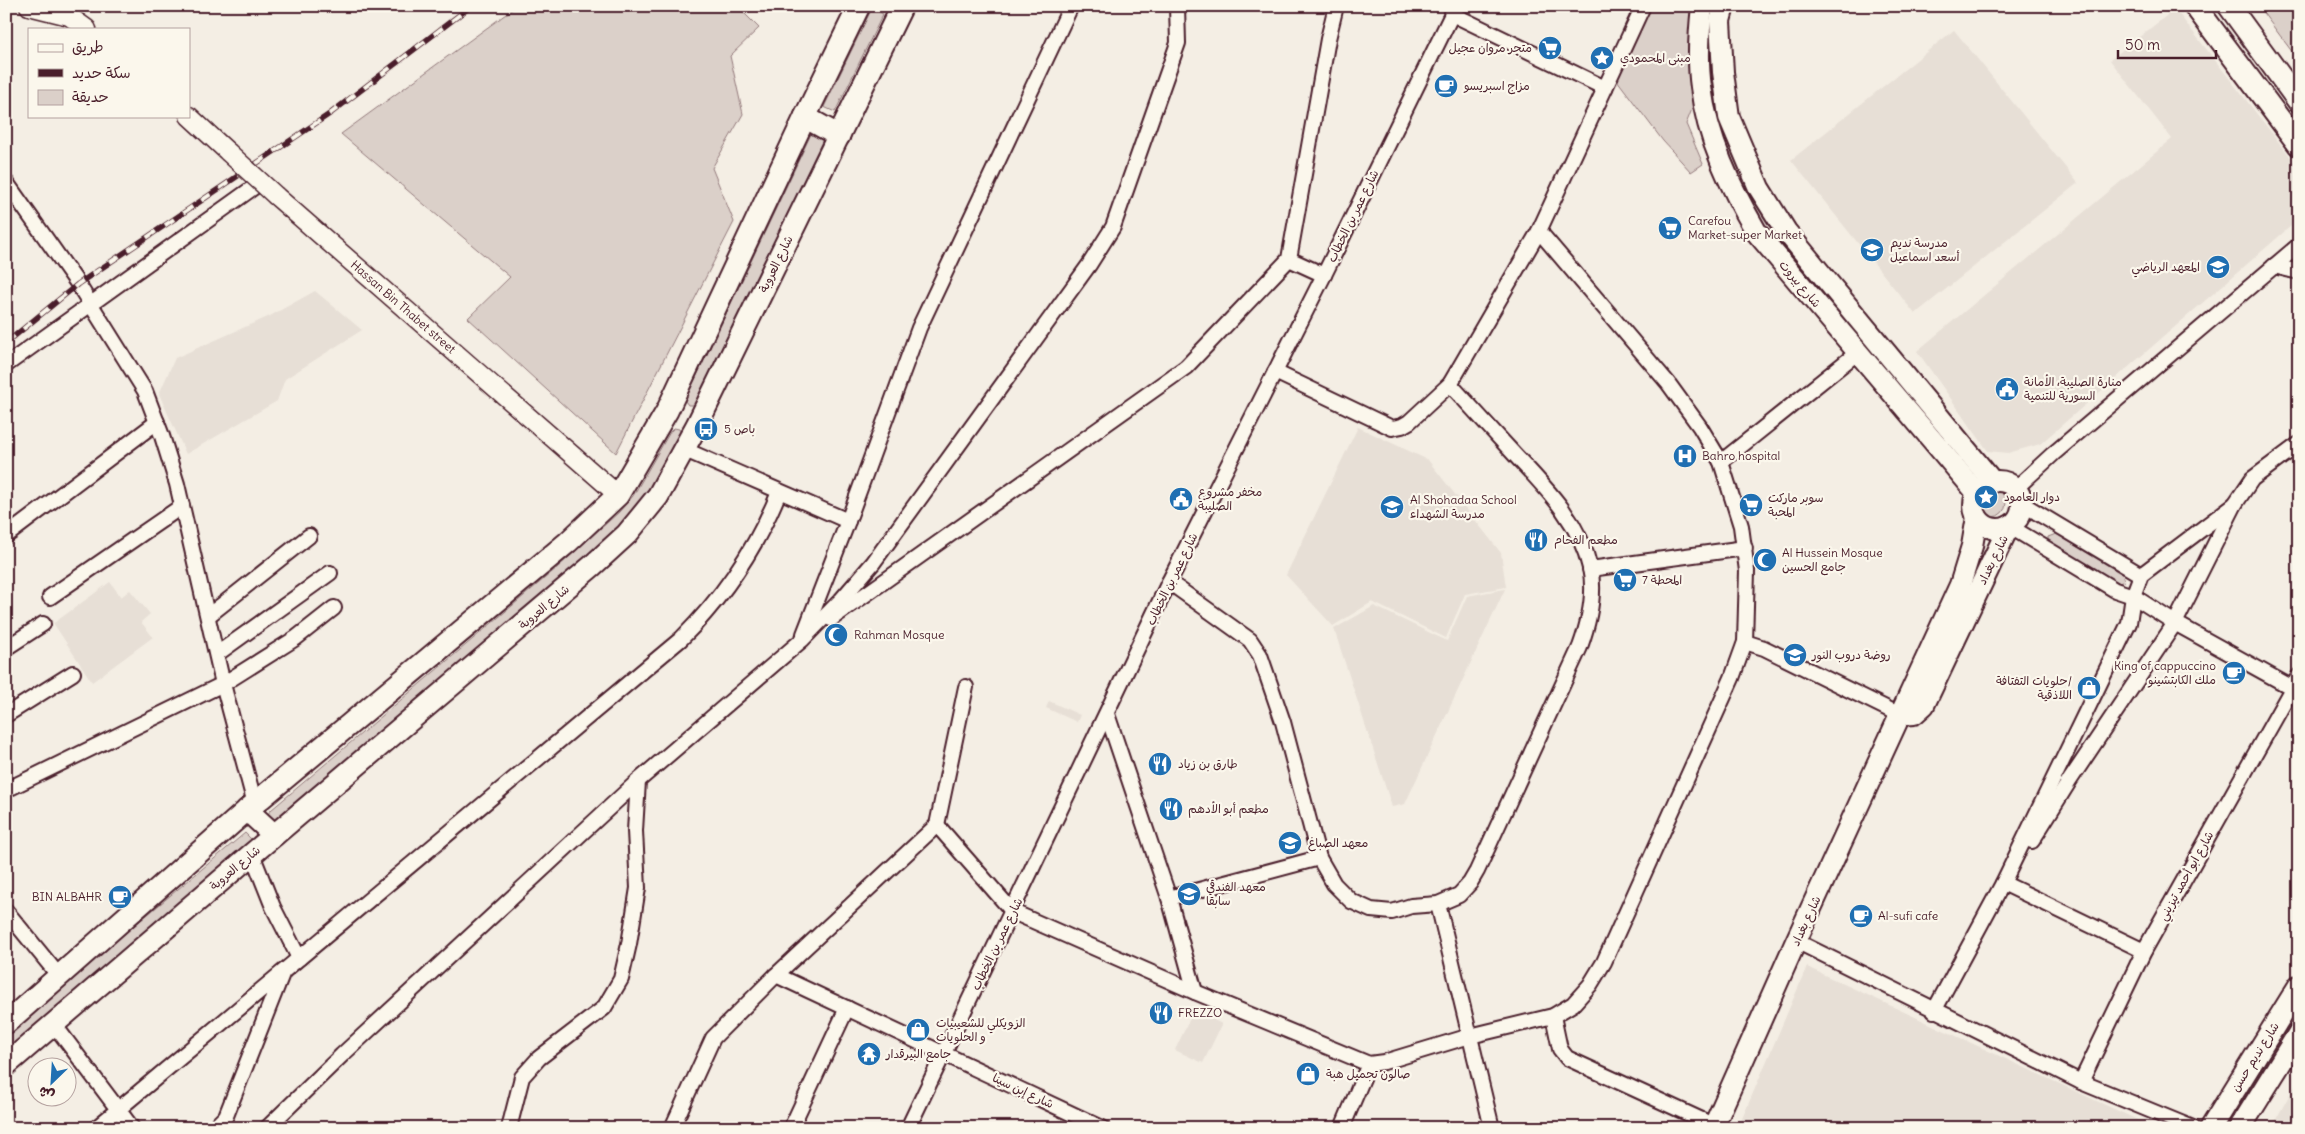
<svg xmlns="http://www.w3.org/2000/svg" width="2305" height="1134" font-family="Delius,'Playpen Sans Arabic',sans-serif">
  <style>
    .built { fill: #e7dfd6 }
    .green { fill: #dbd0c9; stroke: #92787a }
    .lines { fill: none; stroke-linecap: round; stroke-linejoin: round }
    .minor-casing { stroke: #4a1f2b; stroke-width: 18 }
    .tertiary-casing { stroke: #4a1f2b; stroke-width: 21 }
    .secondary-casing { stroke: #4a1f2b; stroke-width: 24 }
    .primary-casing { stroke: #4a1f2b; stroke-width: 25 }
    .minor { stroke: #fbf7ec; stroke-width: 14 }
    .tertiary { stroke: #fbf7ec; stroke-width: 18 }
    .secondary { stroke: #fbf7ec; stroke-width: 20 }
    .primary { stroke: #fbf7ec; stroke-width: 21 }
    .rail-casing { stroke: #4a1f2b; stroke-width: 5.5 }
    .rail { stroke: #fbf7ec; stroke-width: 4; stroke-dasharray: 11; stroke-linecap: butt }
    .tertiary-bridge-casing { stroke: #4a1f2b; stroke-width: 21; stroke-linecap: butt }
    .tertiary-bridge { stroke: #fbf7ec; stroke-width: 18 }
    .labels { text-anchor: middle; stroke-width: 4.5; stroke-linejoin: round; paint-order: stroke }
    .poi-label { font-size: 12px; fill: #4a1f2b; stroke: #fbf7ec; text-anchor: start }
    .street-label { font-size: 12px; fill: #4a1f2b; stroke: #fbf7ec }
  </style>
  <rect width="100%" height="100%" fill="#f4eee4"/>
  <filter id="ink" filterUnits="userSpaceOnUse"><feTurbulence type="fractalNoise" baseFrequency=".02" numOctaves="2"/><feDisplacementMap in="SourceGraphic" scale="10" xChannelSelector="R" yChannelSelector="G"/><feConvolveMatrix kernelMatrix="1 2 1 2 8 2 1 2 1" color-interpolation-filters="sRGB"/></filter>
  <g filter="url(#ink)">
    <g class="built">
      <polygon points="2175,9 2299,168 2299,219 2040,444 2008,453 1988,451 1917,351 2172,139 2110,60"/>
      <polygon points="1954,30 2078,183 1915,314 1791,160"/>
      <polygon points="315,291 362,330 285,379 277,401 186,454 159,394 175,358 270,316"/>
      <polygon points="1358,427 1428,460 1501,553 1506,587 1465,594 1446,638 1372,602 1333,626 1286,575"/>
      <polygon points="110,582 121,597 130,590 150,614 141,622 153,637 92,682 50,618 54,623"/>
      <polygon points="1505,589 1405,804 1392,807 1334,629 1374,606 1447,641 1467,596"/>
      <polygon points="1049,701 1080,715 1077,722 1046,708"/>
      <polygon points="1807,967 2155,1128 1738,1128"/>
      <polygon points="1194,1010 1222,1024 1203,1063 1175,1050"/>
      <polygon points="2299,1078 2299,1128 2271,1128"/>
    </g>
    <g class="green">
      <polygon points="517,6 737,6 759,28 730,56 743,114 712,168 734,222 616,453 468,318 510,277 341,134"/>
      <polygon points="1643,6 1693,6 1701,87 1686,124 1703,164 1691,172 1663,141 1617,80 1605,88"/>
      <polygon points="1709,6 1716,6 1717,92 1728,141 1744,180 1738,184 1715,118 1706,51"/>
      <polygon points="2258,6 2299,6 2299,61"/>
      <polygon points="872,8 883,14 835,112 824,107"/>
      <polygon points="812,132 824,137 697,405 688,405 685,401"/>
      <polygon points="1752,199 1754,200 1783,241 1956,453 1773,242 1750,201"/>
      <polygon points="674,428 679,429 682,435 657,482 611,536 276,821 269,819 268,814 271,810 558,567 619,512 633,496 670,432"/>
      <circle cx="1992" cy="503" r="14"/>
      <polygon points="2056,534 2122,574 2124,581 2117,584 2048,544 2048,537"/>
      <polygon points="245,833 253,841 6,1051 6,1033"/>
    </g>
    <g class="lines">
      <g class="minor-casing">
        <g id="minor">
          <polyline points="1452,14 1605,88"/>
          <polyline points="6,182 78,284 145,391 162,436 177,484 223,684 255,804"/>
          <polyline points="1289,259 1324,275"/>
          <polyline points="2274,266 2299,272"/>
          <polyline points="6,365 261,182"/>
          <polyline points="1275,372 1392,428 1402,426 1409,422 1450,384 1539,231 1643,6"/>
          <polyline points="683,449 848,521"/>
          <polyline points="1721,462 1857,353"/>
          <polyline points="2015,489 2053,454 2299,245"/>
          <polyline points="2021,503 2141,575"/>
          <polyline points="2009,526 2115,590 2133,596 2175,623 2298,691"/>
          <polyline points="6,536 157,422"/>
          <polyline points="1590,569 1745,548"/>
          <path d="M1169,582L1250,640L1260,655L1283,722L1319,858L1334,884L1351,901L1371,910L1392,912L1411,906L1438,904L1459,895L1470,883L1477,871L1580,647C1589,622 1596,594 1590,568C1580,522 1546,488 1515,455C1493,431 1472,408 1450,384"/>
          <polyline points="50,597 182,506"/>
          <polyline points="208,616 309,536"/>
          <polyline points="831,619 1186,367 1289,259 1328,39 1336,6"/>
          <polyline points="804,634 848,521 919,328 1071,6"/>
          <polyline points="1745,642 1764,648 1900,715"/>
          <polyline points="6,648 43,624"/>
          <polyline points="217,654 330,573"/>
          <polyline points="1107,714 1169,898 1195,992"/>
          <polyline points="6,715 73,673"/>
          <polyline points="6,790 223,684 296,638 334,608"/>
          <polyline points="937,825 966,687"/>
          <polyline points="2032,841 2070,780 2175,623 2235,504 2252,479 2299,444"/>
          <polyline points="252,854 273,907 299,958"/>
          <polyline points="2003,883 2144,951"/>
          <polyline points="1169,898 1319,858"/>
          <polyline points="1438,904 1492,1128"/>
          <polyline points="6,911 59,976"/>
          <polyline points="1796,941 2081,1082 2193,1128"/>
          <polyline points="776,975 1102,1128"/>
          <polyline points="1934,1011 2003,883 2129,623 2133,596 2141,575 2235,504"/>
          <polyline points="1553,1016 1560,1049 1567,1058 1715,1126"/>
          <polyline points="53,1023 132,1128"/>
          <polyline points="2081,1082 2144,951 2299,676"/>
          <path d="M96,1128L681,639C724,596 756,549 779,492"/>
          <polyline points="214,1128 226,1116 282,974"/>
          <polyline points="267,1128 342,1055 638,781 802,640 841,600 873,563 1089,265 1113,227 1178,43 1177,6"/>
          <polyline points="509,1128 522,1077 539,1058 604,1008 621,979 629,944 638,888 635,831 638,781"/>
          <polyline points="672,1128 713,1038 776,975 937,825 1013,912 1195,992 1369,1064 1384,1062 1470,1036 1553,1016 1573,1004 1590,985 1604,962 1732,678 1745,642 1747,571 1741,526 1721,462 1700,427 1668,383 1539,231"/>
          <polyline points="791,1128 847,1008"/>
          <polyline points="908,1128 1169,582 1324,275 1456,6"/>
          <polyline points="1342,1128 1369,1064"/>
        </g>
      </g>
      <g class="tertiary-casing">
        <g id="tertiary">
          <polyline points="29,6 69,16 87,29"/>
          <polyline points="189,116 228,152"/>
          <polyline points="276,196 618,495"/>
        </g>
      </g>
      <g class="secondary-casing">
        <g id="secondary">
          <path d="M1702,6C1699,33 1697,60 1701,87C1707,139 1731,188 1757,233L1977,493"/>
          <polyline points="1724,6 1720,21 1723,72 1729,117 1759,188 1786,231 1818,270 1993,482"/>
          <circle cx="1998" cy="505" r="24"/>
          <polyline points="1900,715 1914,714 1924,705 2009,526"/>
          <polyline points="1713,1128 1796,941 1960,585 1972,546 1977,517"/>
        </g>
      </g>
      <g class="primary-casing">
        <g id="primary">
          <polyline points="2195,6 2299,145"/>
          <polyline points="2229,6 2299,102"/>
          <polyline points="805,117 839,136"/>
          <polyline points="247,810 274,835"/>
          <polyline points="6,1023 247,810 568,542 618,495 667,411 805,117 859,6"/>
          <polyline points="6,1065 252,854 592,566 627,534 658,496 697,425 902,6"/>
          <polyline points="2211,1128 2299,986"/>
          <polyline points="2240,1128 2299,1033"/>
        </g>
      </g>
      <use href="#minor" class="minor"/>
      <use href="#tertiary" class="tertiary"/>
      <use href="#secondary" class="secondary"/>
      <use href="#primary" class="primary"/>
      <g class="rail-casing">
        <polyline id="rail" points="6,343 78,284 331,113 471,6"/>
      </g>
      <use href="#rail" class="rail"/>
      <g class="tertiary-bridge-casing">
        <polyline id="tertiary-bridge" points="228,152 276,196"/>
      </g>
      <use href="#tertiary-bridge" class="tertiary-bridge"/>
    </g>
  </g>
  <defs>
    <g id="supermarket-disc" transform="scale(1.25)"><circle r="9.5" fill="#1f6fb2" stroke="#fbf7ec"/><path d="M-6-5.5h2.5l.6 2H6L4.5 2H-2.5L-4.4-4H-6ZM-1.5 3.2a1.3 1.3 0 1 0 .1 0ZM3 3.2a1.3 1.3 0 1 0 .1 0Z" fill="#fff"/></g>
    <g id="sight-disc" transform="scale(1.25)"><circle r="9.5" fill="#1f6fb2" stroke="#fbf7ec"/><path d="M0-6L1.8-2.2L6-1.7L2.9 1.2L3.7 5.4L0 3.3L-3.7 5.4L-2.9 1.2L-6-1.7L-1.8-2.2Z" fill="#fff"/></g>
    <g id="cafe-disc" transform="scale(1.25)"><circle r="9.5" fill="#1f6fb2" stroke="#fbf7ec"/><path d="M-5.5-4.5H6V0H3Q3 3.5 0 3.5H-2.5Q-5.5 3.5-5.5 0ZM3-3.2v2h1.7v-2ZM-6 4.5H4V6H-6Z" fill="#fff"/></g>
    <g id="school-disc" transform="scale(1.25)"><circle r="9.5" fill="#1f6fb2" stroke="#fbf7ec"/><path d="M0-5L7-2L0 1L-7-2ZM-4 1L0 2.5L4 1V4Q0 6-4 4Z" fill="#fff"/></g>
    <g id="civic-disc" transform="scale(1.25)"><circle r="9.5" fill="#1f6fb2" stroke="#fbf7ec"/><path d="M-.6-6.5H3V-4.5H.6V-3L4-1V1h2V6H-6V1h2V-1L-.6-3ZM-1.2 2.5V6h2.4V2.5Z" fill="#fff"/></g>
    <g id="bus-disc" transform="scale(1.25)"><circle r="9.5" fill="#1f6fb2" stroke="#fbf7ec"/><path d="M-5-6H5V4H4V6H2V4H-2V6H-4V4H-5ZM-3.5-4V0h7V-4ZM-3.5 1.2v1.5H-2V1.2ZM2 1.2v1.5H3.5V1.2Z" fill="#fff"/></g>
    <g id="hospital-disc" transform="scale(1.25)"><circle r="9.5" fill="#1f6fb2" stroke="#fbf7ec"/><path d="M-5-5h3v3.5h4V-5h3V5h-3V1.5h-4V5h-3Z" fill="#fff"/></g>
    <g id="restaurant-disc" transform="scale(1.25)"><circle r="9.5" fill="#1f6fb2" stroke="#fbf7ec"/><path d="M-5-6h1v4h1v-4h1v4h1v-4h1v5L-1.5 .5V6h-2V.5L-5-1ZM5-6V6H3V1.5H1.5Q1.5-4 5-6Z" fill="#fff"/></g>
    <g id="mosque-disc" transform="scale(1.25)"><circle r="9.5" fill="#1f6fb2" stroke="#fbf7ec"/><path d="M3.5-4.9A6 6 0 1 0 3.5 4.9A5 5 0 1 1 3.5-4.9Z" fill="#fff"/></g>
    <g id="shop-disc" transform="scale(1.25)"><circle r="9.5" fill="#1f6fb2" stroke="#fbf7ec"/><path d="M-5-2.5h2.3a2.7 3.5 0 0 1 5.4 0H5L5.5 6h-11ZM-1.5-2.5h3a1.5 2.3 0 0 0-3 0Z" fill="#fff"/></g>
    <g id="temple-disc" transform="scale(1.25)"><circle r="9.5" fill="#1f6fb2" stroke="#fbf7ec"/><path d="M0-6L5-2H3V0L6.5 2.5H4V6H1.5V3h-3V6H-4V2.5H-6.5L-3 0V-2H-5Z" fill="#fff"/></g>
  </defs>
  <g fill-rule="evenodd">
    <use href="#supermarket-disc" x="1550" y="48"/>
    <use href="#sight-disc" x="1602" y="58"/>
    <use href="#cafe-disc" x="1446" y="86"/>
    <use href="#supermarket-disc" x="1670" y="228"/>
    <use href="#school-disc" x="1872" y="250"/>
    <use href="#school-disc" x="2218" y="267"/>
    <use href="#civic-disc" x="2007" y="389"/>
    <use href="#bus-disc" x="706" y="429"/>
    <use href="#hospital-disc" x="1685" y="456"/>
    <use href="#sight-disc" x="1986" y="497"/>
    <use href="#civic-disc" x="1181" y="499"/>
    <use href="#supermarket-disc" x="1751" y="505"/>
    <use href="#school-disc" x="1392" y="507"/>
    <use href="#restaurant-disc" x="1536" y="540"/>
    <use href="#mosque-disc" x="1765" y="560"/>
    <use href="#supermarket-disc" x="1625" y="580"/>
    <use href="#mosque-disc" x="836" y="635"/>
    <use href="#school-disc" x="1795" y="655"/>
    <use href="#cafe-disc" x="2234" y="673"/>
    <use href="#shop-disc" x="2089" y="688"/>
    <use href="#restaurant-disc" x="1160" y="764"/>
    <use href="#restaurant-disc" x="1171" y="809"/>
    <use href="#school-disc" x="1290" y="843"/>
    <use href="#school-disc" x="1189" y="894"/>
    <use href="#cafe-disc" x="120" y="897"/>
    <use href="#cafe-disc" x="1861" y="916"/>
    <use href="#restaurant-disc" x="1161" y="1013"/>
    <use href="#shop-disc" x="918" y="1030"/>
    <use href="#temple-disc" x="869" y="1054"/>
    <use href="#shop-disc" x="1308" y="1074"/>
  </g>
  <g class="labels">
    <g class="poi-label">
      <text x="1532" y="52" text-anchor="end">متجر مروان عجيل</text>
      <text x="1620" y="62">مبنى المحمودي</text>
      <text x="1464" y="90">مزاج اسبريسو</text>
      <text x="1688" y="225">Carefou<tspan x="1688" dy="14">Market-super Market</tspan></text>
      <text x="1890" y="247">مدرسة نديم<tspan x="1890" dy="14">أسعد اسماعيل</tspan></text>
      <text x="2200" y="271" text-anchor="end">المعهد الرياضي</text>
      <text x="2024" y="386">منارة الصليبة، الأمانة<tspan x="2024" dy="14">السورية للتنمية</tspan></text>
      <text x="724" y="433">باص 5</text>
      <text x="1702" y="460">Bahro hospital</text>
      <text x="1198" y="496">مخفر مشروع<tspan x="1198" dy="14">الصليبة</tspan></text>
      <text x="2004" y="501">دوار العامود</text>
      <text x="1768" y="502">سوبر ماركت<tspan x="1768" dy="14">المحبة</tspan></text>
      <text x="1410" y="504">Al Shohadaa School<tspan x="1410" dy="14">مدرسة الشهداء</tspan></text>
      <text x="1554" y="544">مطعم الفحام</text>
      <text x="1782" y="557">Al Hussein Mosque<tspan x="1782" dy="14">جامع الحسين</tspan></text>
      <text x="1642" y="584">المحطة 7</text>
      <text x="854" y="639">Rahman Mosque</text>
      <text x="1812" y="659">روضة دروب النور</text>
      <text x="2216" y="670" text-anchor="end">King of cappuccino<tspan x="2216" dy="14">ملك الكابتشينو</tspan></text>
      <text x="2072" y="685" text-anchor="end">حلويات التفتافة/<tspan x="2072" dy="14">اللاذقية</tspan></text>
      <text x="1178" y="768">طارق بن زياد</text>
      <text x="1188" y="813">مطعم أبو الأدهم</text>
      <text x="1308" y="847">معهد الصباغ</text>
      <text x="1206" y="891">معهد الفندقي<tspan x="1206" dy="14">سابقا</tspan></text>
      <text x="102" y="901" text-anchor="end">BIN ALBAHR</text>
      <text x="1878" y="920">Al-sufi cafe</text>
      <text x="1178" y="1017">FREZZO</text>
      <text x="936" y="1027">الزويكلي للشعيبيات<tspan x="936" dy="14">و الحلويات</tspan></text>
      <text x="886" y="1058">جامع البيرقدار</text>
      <text x="1326" y="1078">صالون تجميل هبة</text>
    </g>
    <g class="street-label">
      <text transform="translate(1353 216) rotate(-64)" y="4">شارع عمر بن الخطاب</text>
      <text transform="translate(776 264) rotate(-64)" y="4">شارع العروبة</text>
      <text transform="translate(1800 284) rotate(50)" y="4">شارع بيروت</text>
      <text transform="translate(403 307) rotate(41)" y="4">Hassan Bin Thabet street</text>
      <text transform="translate(1993 560) rotate(-64)" y="4">شارع بغداد</text>
      <text transform="translate(1172 579) rotate(-64)" y="4">شارع عمر بن الخطاب</text>
      <text transform="translate(544 607) rotate(-40)" y="4">شارع العروبة</text>
      <text transform="translate(235 868) rotate(-40)" y="4">شارع العروبة</text>
      <text transform="translate(2186 876) rotate(-61)" y="4">شارع ابو أحمد تيزيني</text>
      <text transform="translate(1806 921) rotate(-65)" y="4">شارع بغداد</text>
      <text transform="translate(997 944) rotate(-64)" y="4">شارع عمر بن الخطاب</text>
      <text transform="translate(2255 1057) rotate(-58)" y="4">شارع نديم حسن</text>
      <text transform="translate(1023 1091) rotate(25)" y="4">شارع إبن سينا</text>
    </g>
  </g>
  <rect width="2305" height="1134" fill="none" stroke="#fbf7ec" stroke-width="25"/>
  <rect x="12" y="12" width="2280" height="1109" fill="none" stroke="#4a1f2b" stroke-width="2" filter="url(#ink)"/>
  <rect x="28" y="28" width="162" height="90" fill="#fbf7ec" stroke="#b4a19f"/>
  <rect x="38" y="44" width="25" height="8" fill="#fbf7ec" stroke="#b4a19f"/>
  <text x="72" y="52" font-size="15" fill="#4a1f2b">طريق</text>
  <rect x="38" y="69" width="25" height="8" fill="#4a1f2b" stroke="#b4a19f"/>
  <text x="72" y="78" font-size="15" fill="#4a1f2b">سكة حديد</text>
  <rect x="38" y="90" width="25" height="15" fill="#dbd0c9" stroke="#b4a19f"/>
  <text x="72" y="102" font-size="15" fill="#4a1f2b">حديقة</text>
  <g transform="translate(52 1082) rotate(205)"><circle r="24" fill="#fbf7ec" stroke="#b4a19f"/>
  <path d="M0-4L9 19L0 12L-9 19Z" fill="#1f6fb2"/>
  <text y="-8" font-size="14" font-weight="bold" text-anchor="middle" fill="#4a1f2b">ش</text>
  </g>
  <path d="M2118 50v8h98v-8" fill="none" stroke="#4a1f2b" stroke-width="2.5"/>
  <text x="2125" y="50" font-size="15" fill="#4a1f2b" stroke="#fbf7ec" stroke-width="4" paint-order="stroke">50 m</text>
</svg>
